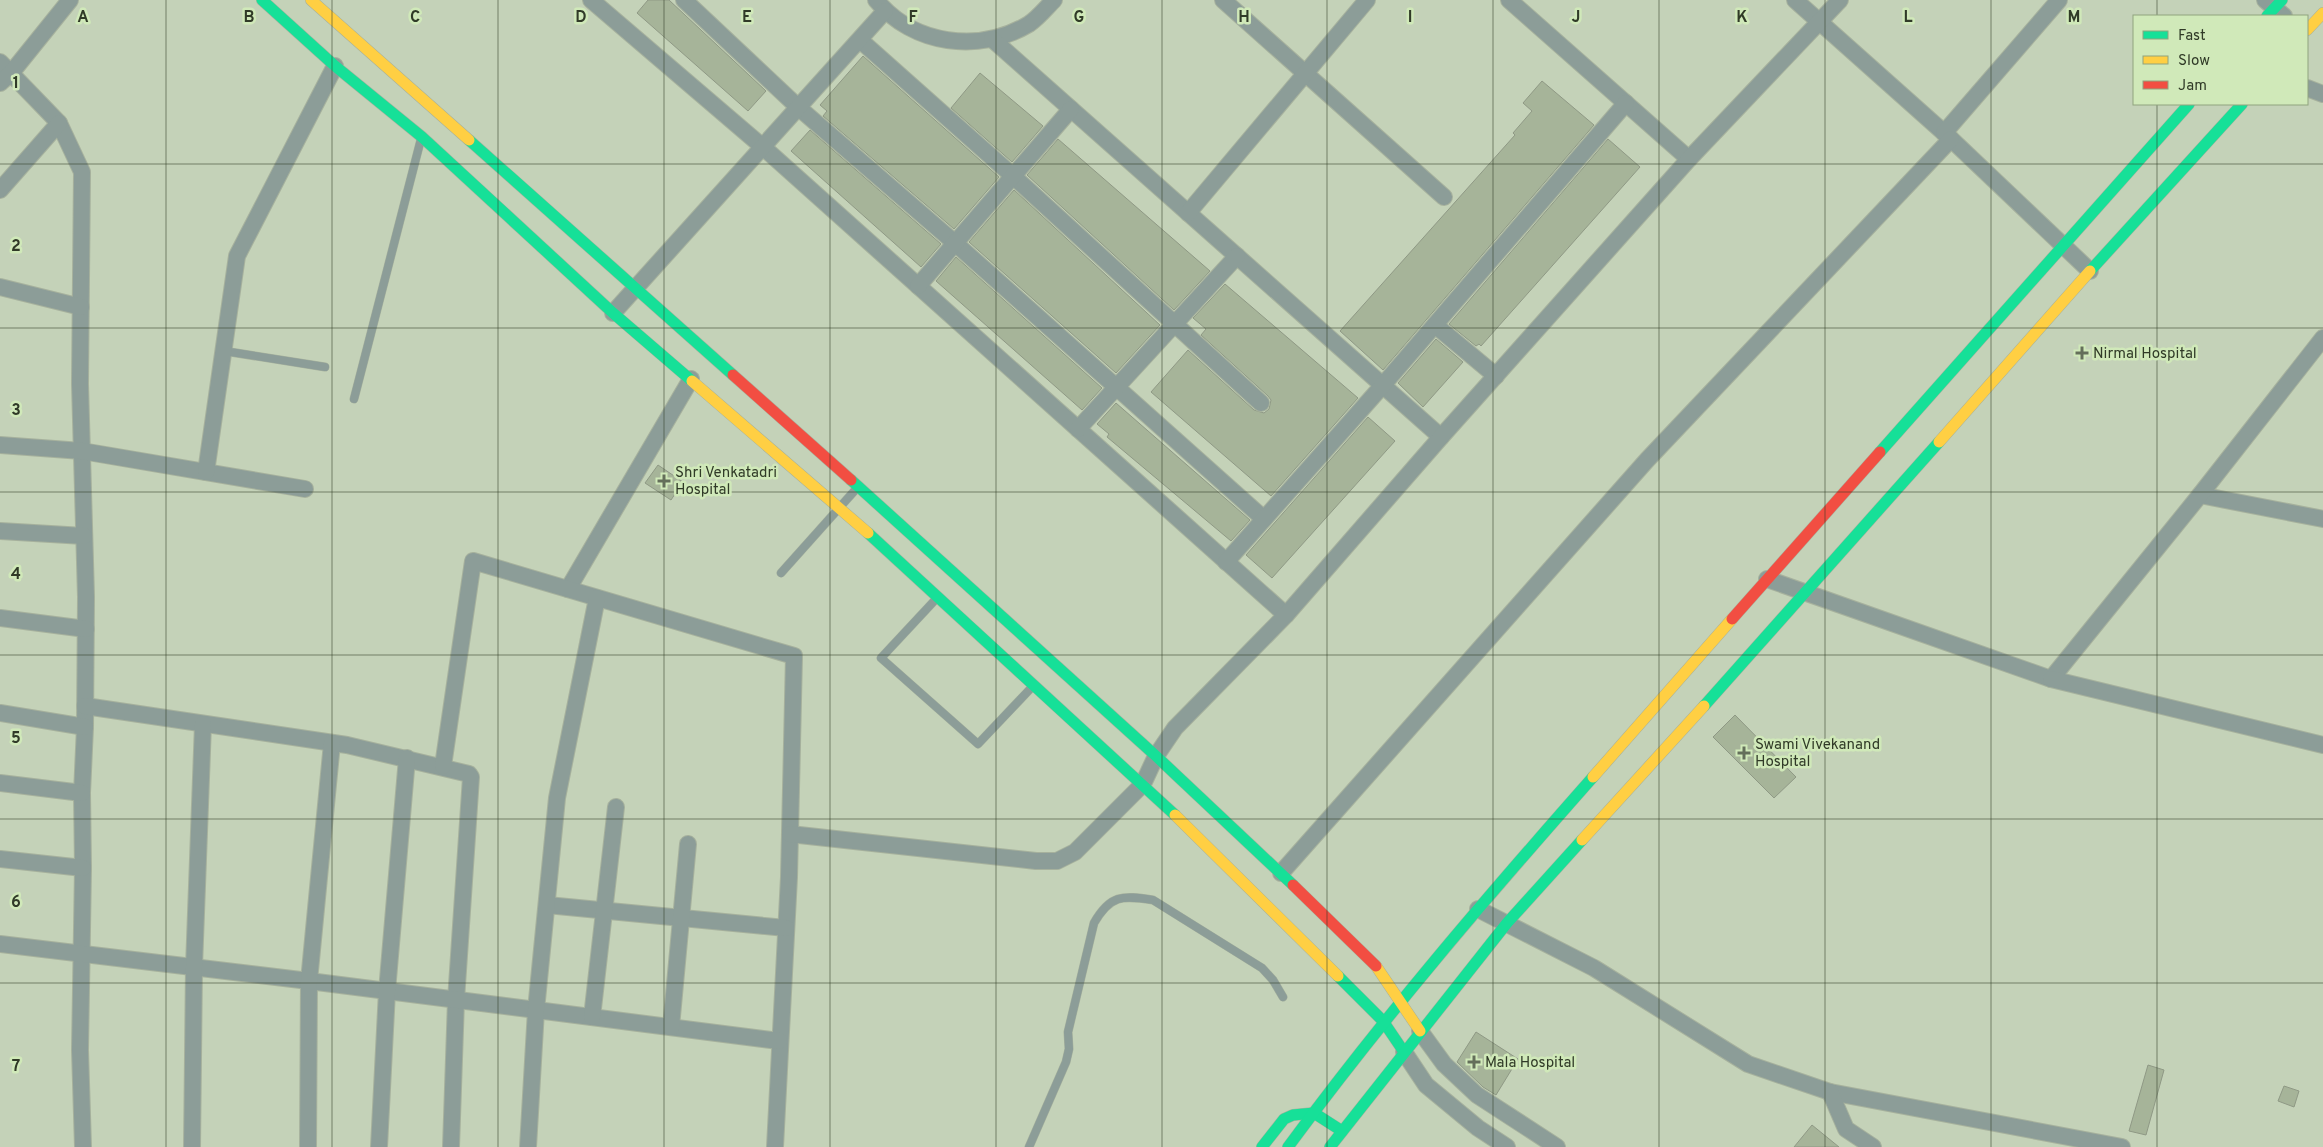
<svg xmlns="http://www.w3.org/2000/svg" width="2323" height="1147" font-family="Overpass,sans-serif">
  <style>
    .building { fill: #a6b499; stroke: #8f9985 }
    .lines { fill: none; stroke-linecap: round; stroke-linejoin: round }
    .lane-casing { stroke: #a6b19d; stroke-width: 9 }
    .street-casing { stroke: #a6b19d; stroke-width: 18 }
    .fast-casing { stroke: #a6b19d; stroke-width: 12 }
    .slow-casing { stroke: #a6b19d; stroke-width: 12 }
    .jam-casing { stroke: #a6b19d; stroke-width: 12 }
    .lane { stroke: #8c9d98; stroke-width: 8 }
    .street { stroke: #8c9d98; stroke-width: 16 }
    .fast { stroke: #16e098; stroke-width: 11 }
    .slow { stroke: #ffcf43; stroke-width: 11 }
    .jam { stroke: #f24e42; stroke-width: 11 }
    .grid { fill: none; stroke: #303a27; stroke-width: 1; stroke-opacity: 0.55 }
    .poi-dot { fill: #646f5a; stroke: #d0e9b9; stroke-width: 2 }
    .labels { text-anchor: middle; stroke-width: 5; stroke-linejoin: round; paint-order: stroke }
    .poi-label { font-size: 15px; fill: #303a27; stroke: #d0e9b9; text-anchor: start }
    .grid-label { font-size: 16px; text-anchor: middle; font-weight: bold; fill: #303a27; stroke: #d0e9b9; stroke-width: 5; stroke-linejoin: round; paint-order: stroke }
  </style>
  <rect width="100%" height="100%" fill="#c4d2b8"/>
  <g class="building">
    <polygon points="648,0 669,0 766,91 748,111 637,13"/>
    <polygon points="863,56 999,177 954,229 823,116 827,111 820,105"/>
    <polygon points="980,73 1043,126 1012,162 951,108"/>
    <polygon points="1542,81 1594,125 1383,370 1340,331 1515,135 1513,133 1532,111 1523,103"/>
    <polygon points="810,130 941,244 921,267 791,151"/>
    <polygon points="1058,139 1210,271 1174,310 1027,175"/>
    <polygon points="1608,139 1640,167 1481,346 1479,344 1476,346 1449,324"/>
    <polygon points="1014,190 1160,325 1116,373 969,242"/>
    <polygon points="956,257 1102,388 1082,410 936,281"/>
    <polygon points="1225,284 1358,398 1271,496 1151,392 1188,350 1254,410 1264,413 1269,409 1271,400 1268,396 1201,335 1206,329 1193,318"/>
    <polygon points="1436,339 1463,362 1423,407 1398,383"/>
    <polygon points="1116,403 1250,520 1231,541 1107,437 1109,434 1097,424"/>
    <polygon points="1368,417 1395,441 1272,578 1246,555"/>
    <polygon points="658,465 683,482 671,500 645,483"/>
    <polygon points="1735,715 1796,777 1774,798 1713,737"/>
    <polygon points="1476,1032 1518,1059 1496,1095 1483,1087 1457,1062"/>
    <polygon points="2148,1065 2164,1070 2146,1135 2129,1131"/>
    <polygon points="2284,1086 2299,1091 2294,1107 2278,1101"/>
    <polygon points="1812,1125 1839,1147 1794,1147"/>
  </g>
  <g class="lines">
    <g class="lane-casing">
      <g id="lane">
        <polyline points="224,351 325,367"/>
        <polyline points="354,399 421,139"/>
        <polyline points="781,573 857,488"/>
        <polyline points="936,599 881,658 978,744 1033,686"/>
        <path d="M1029,1147L1066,1062L1069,1049L1068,1032L1094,923C1110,895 1122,895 1153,900L1262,968L1273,980L1283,997"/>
      </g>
    </g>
    <g class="street-casing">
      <g id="street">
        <polyline points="591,0 764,148 1286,615"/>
        <polyline points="684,0 799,108 955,243 1264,519"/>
        <path d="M876,0C913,45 979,54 1029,24C1038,18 1046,8 1054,0"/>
        <polyline points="1223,0 1444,197"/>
        <polyline points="1509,0 1689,159"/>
        <polyline points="1795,0 1951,139 2090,271"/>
        <polyline points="2265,0 2284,16"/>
        <polyline points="992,39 1441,437"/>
        <polyline points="860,40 1013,176 1261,403"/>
        <polyline points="0,62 59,123 82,172 80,384 86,597 85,727 82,793 83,868 80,1050 83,1147"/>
        <polyline points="0,83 12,72 70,0"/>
        <polyline points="2307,88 2323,94"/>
        <polyline points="1944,133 2059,0"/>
        <polyline points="0,190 59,123"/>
        <polyline points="1188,213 1367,0"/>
        <polyline points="918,286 1071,109"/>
        <polyline points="0,287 81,307"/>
        <polyline points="613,313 885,11"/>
        <polyline points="1435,325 1496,376"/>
        <polyline points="1078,429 1237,256"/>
        <polyline points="0,445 82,451 305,489"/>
        <polyline points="206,472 237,256 335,66"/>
        <polyline points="2200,495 2323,519"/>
        <polyline points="0,531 84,536"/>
        <polyline points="1226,562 1383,385 1626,103"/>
        <polyline points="1767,579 2051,679 2200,495 2323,338"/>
        <polyline points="568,589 691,379"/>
        <polyline points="0,618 86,629"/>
        <polyline points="2051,679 2323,745"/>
        <polyline points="85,706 347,745 469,774 471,777 456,1000 451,1147"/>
        <polyline points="0,713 85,727"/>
        <polyline points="443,766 473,561 794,656 789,877 775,1147"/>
        <polyline points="0,783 82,793"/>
        <polyline points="790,834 1036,861 1057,861 1075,852 1143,784 1156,756 1175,728 1286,615 1441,437 1689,159 1840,0"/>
        <polyline points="0,859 83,868"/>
        <polyline points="1281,873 1647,460 1951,139"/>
        <polyline points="547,905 786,928"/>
        <polyline points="1478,909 1594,968 1748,1064 1830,1092 2122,1147"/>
        <polyline points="0,944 309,981 779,1041"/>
        <polyline points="592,1017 616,807"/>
        <polyline points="671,1027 688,844"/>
        <polyline points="1420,1031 1444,1064 1477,1095 1557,1147"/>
        <polyline points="1404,1052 1426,1085 1478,1128 1507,1147"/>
        <polyline points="1830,1092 1846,1129 1873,1147"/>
        <polyline points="192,1147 194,967 203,724"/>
        <polyline points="308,1147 309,981 332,743"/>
        <polyline points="379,1147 387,991 407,758"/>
        <polyline points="528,1147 536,1010 557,798 597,598"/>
      </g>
    </g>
    <g class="fast-casing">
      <g id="fast">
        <polyline points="262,0 335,66 422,137 613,313 692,381"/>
        <polyline points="2267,16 2282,0"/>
        <polyline points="469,140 733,375"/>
        <polyline points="2090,271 2242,104"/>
        <polyline points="1880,452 2189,104"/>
        <polyline points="851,480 1156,756 1293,885"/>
        <polyline points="868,533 1175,815"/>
        <polyline points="1704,706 1939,442"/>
        <polyline points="1338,976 1383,1021 1404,1052"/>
        <polyline points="1262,1147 1284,1119 1293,1115 1314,1113 1342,1131"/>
        <path d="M1288,1147C1383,1018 1487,897 1593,777"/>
        <polyline points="1330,1147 1507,923 1582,840"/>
      </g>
    </g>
    <g class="slow-casing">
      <g id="slow">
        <polyline points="311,0 469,140"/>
        <polyline points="2307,30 2323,13"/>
        <polyline points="692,381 868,533"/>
        <polyline points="1939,442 2090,271"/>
        <polyline points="1593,777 1732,619"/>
        <polyline points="1175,815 1338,976"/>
        <polyline points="1582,840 1704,706"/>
        <polyline points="1376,966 1420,1031"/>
      </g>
    </g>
    <g class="jam-casing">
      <g id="jam">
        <polyline points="733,375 851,480"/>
        <polyline points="1732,619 1880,452"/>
        <polyline points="1293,885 1376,966"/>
      </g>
    </g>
    <use href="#lane" class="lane"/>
    <use href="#street" class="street"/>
    <use href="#fast" class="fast"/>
    <use href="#slow" class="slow"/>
    <use href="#jam" class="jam"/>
  </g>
  <path class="grid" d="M166,0V1147M332,0V1147M498,0V1147M664,0V1147M830,0V1147M996,0V1147M1162,0V1147M1327,0V1147M1493,0V1147M1659,0V1147M1825,0V1147M1991,0V1147M2157,0V16M2157,104V1147M0,164H2323M0,328H2323M0,492H2323M0,655H2323M0,819H2323M0,983H2323"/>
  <g class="poi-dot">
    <path d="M2079.5 345.5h5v5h5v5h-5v5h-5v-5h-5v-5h5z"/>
    <path d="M661.5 473.5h5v5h5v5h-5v5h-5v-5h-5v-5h5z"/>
    <path d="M1741.5 745.5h5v5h5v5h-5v5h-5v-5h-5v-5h5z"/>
    <path d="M1471.5 1054.5h5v5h5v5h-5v5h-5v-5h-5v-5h5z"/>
  </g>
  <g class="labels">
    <g class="poi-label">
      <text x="2093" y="358">Nirmal Hospital</text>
      <text x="675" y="477">Shri Venkatadri<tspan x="675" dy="17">Hospital</tspan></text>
      <text x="1755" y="749">Swami Vivekanand<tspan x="1755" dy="17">Hospital</tspan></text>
      <text x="1485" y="1067">Mala Hospital</text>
    </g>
  </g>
  <g class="grid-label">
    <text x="83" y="22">A</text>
    <text x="249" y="22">B</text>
    <text x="415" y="22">C</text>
    <text x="581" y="22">D</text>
    <text x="747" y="22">E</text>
    <text x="913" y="22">F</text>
    <text x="1079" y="22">G</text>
    <text x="1244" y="22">H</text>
    <text x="1410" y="22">I</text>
    <text x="1576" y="22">J</text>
    <text x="1742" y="22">K</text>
    <text x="1908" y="22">L</text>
    <text x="2074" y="22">M</text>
    <text x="16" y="88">1</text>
    <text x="16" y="251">2</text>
    <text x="16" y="415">3</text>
    <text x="16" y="579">4</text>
    <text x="16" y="743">5</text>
    <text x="16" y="907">6</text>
    <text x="16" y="1071">7</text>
  </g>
  <rect x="2133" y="15" width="175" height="90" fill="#d0e9b9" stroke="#90a37f"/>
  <rect x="2143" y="31" width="25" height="8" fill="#16e098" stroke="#90a37f"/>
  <text x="2178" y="40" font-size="15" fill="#303a27">Fast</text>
  <rect x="2143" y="56" width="25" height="8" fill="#ffcf43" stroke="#90a37f"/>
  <text x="2178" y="65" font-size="15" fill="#303a27">Slow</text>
  <rect x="2143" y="81" width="25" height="8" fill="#f24e42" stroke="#90a37f"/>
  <text x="2178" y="90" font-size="15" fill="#303a27">Jam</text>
</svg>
